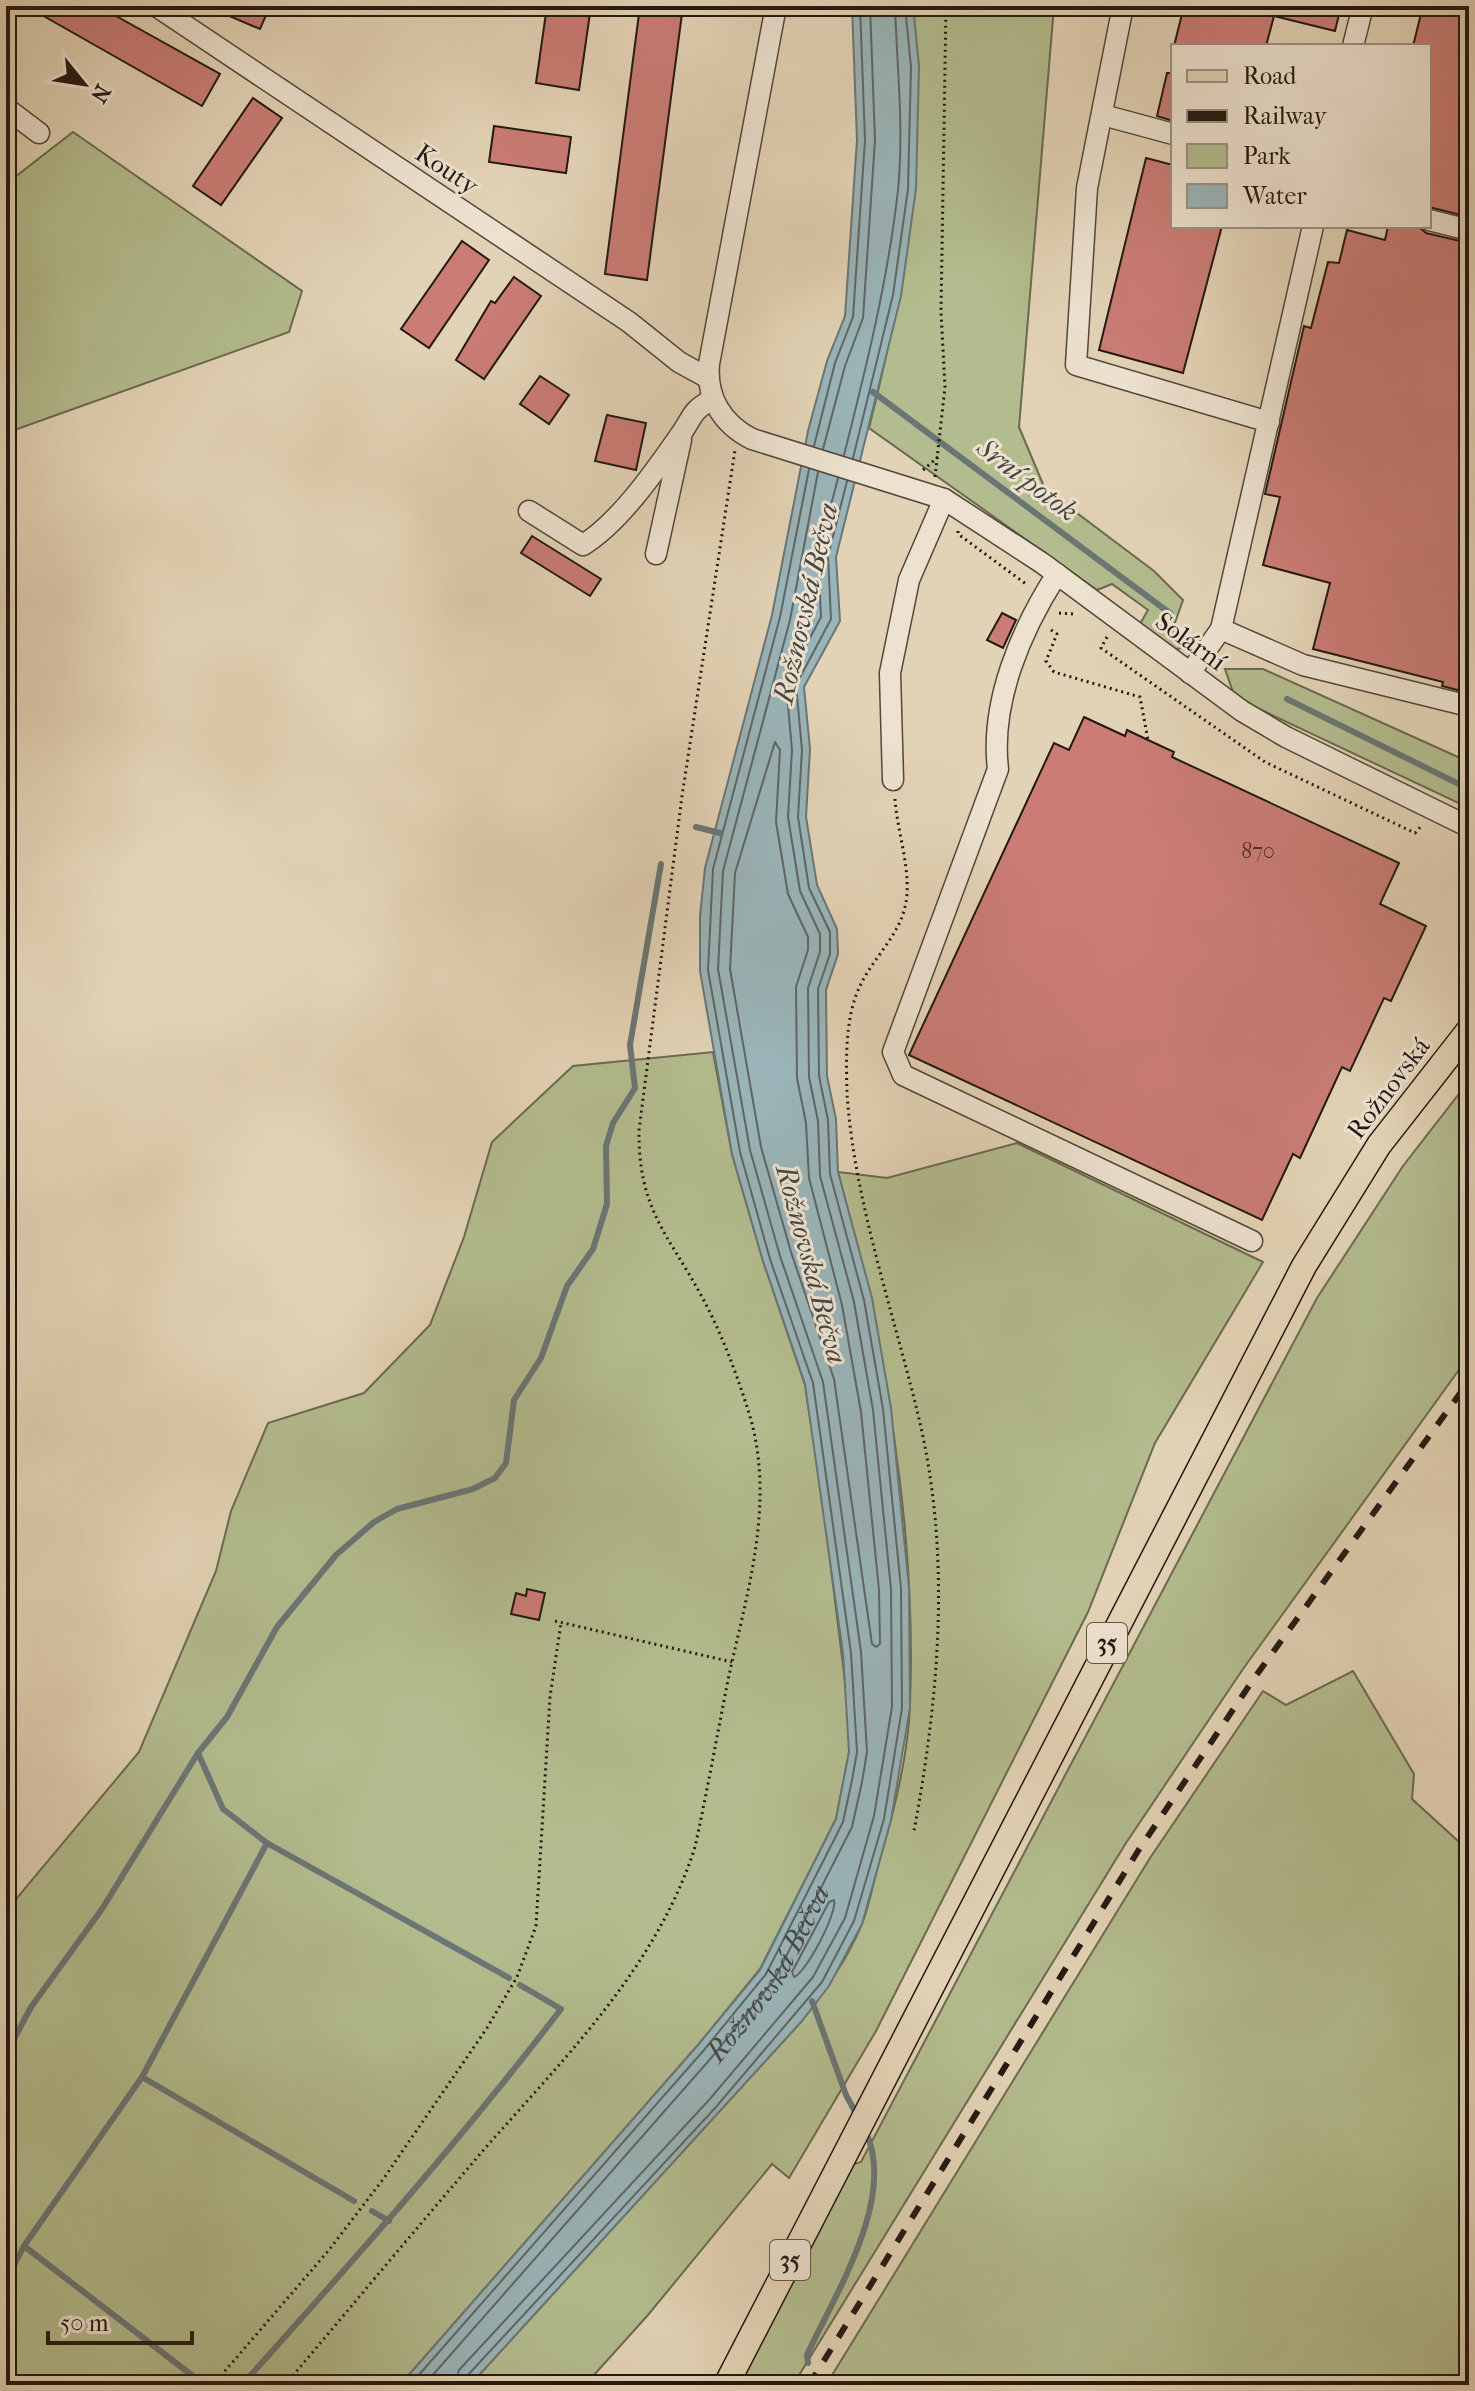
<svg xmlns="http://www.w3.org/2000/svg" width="1475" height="2391" font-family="'IM FELL French Canon',serif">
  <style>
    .green { fill: #b3bc8e; stroke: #6a6a50; stroke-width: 2 }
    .water { fill: #9ab5ba; stroke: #6a7676; stroke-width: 2 }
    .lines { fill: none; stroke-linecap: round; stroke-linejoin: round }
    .shore { stroke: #5e6666; stroke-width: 2 }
    .stream { stroke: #6a7676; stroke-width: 6 }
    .building { fill: #ca7c75; stroke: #221811; stroke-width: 2 }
    .minor-casing { stroke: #52473a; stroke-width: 23 }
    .major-casing { stroke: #221811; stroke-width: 27 }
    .path { stroke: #221811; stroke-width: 3; stroke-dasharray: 2 4; stroke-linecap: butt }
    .minor { stroke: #ede2d0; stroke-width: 20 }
    .major { stroke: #e3d3b6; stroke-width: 24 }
    .rail { stroke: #221811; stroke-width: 6; stroke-dasharray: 14 14; stroke-linecap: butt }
    .labels { text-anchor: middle; stroke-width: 6; stroke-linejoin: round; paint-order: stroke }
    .number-label { font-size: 22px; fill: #4c312a }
    .shield { fill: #ede2d0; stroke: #5f554a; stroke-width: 2 }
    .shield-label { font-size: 24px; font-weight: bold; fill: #221811 }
    .street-label { font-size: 26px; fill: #221811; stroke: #ede2d0 }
    .water-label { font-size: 28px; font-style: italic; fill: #464744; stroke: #ede2d0 }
  </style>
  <rect width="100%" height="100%" fill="#e3d3b6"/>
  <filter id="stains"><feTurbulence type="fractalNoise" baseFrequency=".0025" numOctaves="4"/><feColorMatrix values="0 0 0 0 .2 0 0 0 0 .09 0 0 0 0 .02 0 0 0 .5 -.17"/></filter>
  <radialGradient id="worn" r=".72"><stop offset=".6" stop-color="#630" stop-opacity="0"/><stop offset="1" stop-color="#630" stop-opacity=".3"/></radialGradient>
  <g class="green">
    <path d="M913,6H1054L1019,427L1045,489L1154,571L1183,600L1172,631L1188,640L1183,648L1176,649L1140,624L1148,610L1112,584L1097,590L869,428C905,286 927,153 913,6Z"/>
    <polygon points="73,132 302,291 289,332 6,433 6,184"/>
    <polygon points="1225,669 1263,669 1469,762 1469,808 1253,706 1233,692"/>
    <polygon points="713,1052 732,1154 763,1261 805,1385 821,1488 849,1714 849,1752 836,1819 760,1969 698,2045 400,2385 6,2385 6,1911 139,1752 216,1571 231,1511 268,1423 364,1393 430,1325 464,1237 492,1142 573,1066"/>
    <polygon points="1469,1081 1469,1356 1243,1669 1126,1843 793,2385 739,2385 848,2166 861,2162 1317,1298 1403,1166"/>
    <path d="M1017,1143L1263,1262L1155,1443L1088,1612L876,2031L789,2178L772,2164L648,2315L585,2385H470L801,2022C824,1992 847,1960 862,1924C869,1906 873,1885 878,1866C893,1815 908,1758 910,1705C917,1525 884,1345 838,1172L887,1178Z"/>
    <polygon points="1353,1671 1414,1774 1412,1799 1469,1851 1469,2385 826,2385 1150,1858 1263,1691 1286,1705"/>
  </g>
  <polygon class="water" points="852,6 913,6 919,66 916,189 901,296 836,557 840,621 804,687 810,749 806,817 817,885 837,929 838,954 826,990 827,1076 836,1119 838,1172 872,1298 891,1408 909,1588 910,1708 891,1820 862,1924 829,1986 801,2022 470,2385 400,2385 698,2045 760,1970 836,1819 849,1752 843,1653 805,1384 763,1261 732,1154 700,971 700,916 705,868 772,615 808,431 827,361 845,316 857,140"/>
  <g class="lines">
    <g class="shore">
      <polyline points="814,446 835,363 853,317 865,140 860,6"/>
      <polyline points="823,449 845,366 863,318 875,140 870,6"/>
      <path d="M844,455C866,368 888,280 898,190C904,129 897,67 895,6"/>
      <polyline points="853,458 893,295 908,189 911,67 905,6"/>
      <polygon points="775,742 780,750 776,822 788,894 808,937 808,950 796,987 797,1078 806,1123 809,1178 842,1305 861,1412 879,1590 880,1644 876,1647 872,1644 834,1379 791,1252 761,1147 730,969 735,873"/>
      <path d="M834,1900C838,1912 806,1973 794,1977L792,1972L829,1902Z"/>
      <polyline points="410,2385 704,2050 766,1974 843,1822 852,1780 857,1752 851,1653 813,1383 770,1259 740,1152 708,970 713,869 780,617 809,469"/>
      <path id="s1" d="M424,2385L712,2057L774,1980L852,1827L862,1782L867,1752L861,1652L823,1382L780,1256L750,1150L718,969L723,871L790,620L818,472"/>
      <polyline points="455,2385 459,2370 709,2100 813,1977 845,1918 874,1816 892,1707 891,1589 873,1410 854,1302 820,1176 818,1121 809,1077 808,988 820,952 820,934 800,891 788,817 792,750 786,684 821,617 818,555 838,478"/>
      <polyline points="465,2385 467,2376 716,2107 822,1982 854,1921 884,1819 902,1708 901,1588 883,1409 864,1300 830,1174 828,1120 819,1076 818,989 830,954 830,932 809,888 798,817 802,750 796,685 831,619 828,556 847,481"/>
    </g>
    <g class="stream">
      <polyline points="873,392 1171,614"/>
      <polyline points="1287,699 1469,789"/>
      <polyline points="696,827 720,833"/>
      <polyline points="198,1753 223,1809 267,1843 509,1978"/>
      <polyline points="812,2001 846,2095 858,2117"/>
      <polyline points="6,2054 31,2007 102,1909 198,1753 227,1717 277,1627 336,1555 374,1522 397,1509 473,1489 495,1478 506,1463 514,1400 541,1358 567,1286 593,1249 607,1204 606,1146 613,1123 635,1088 630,1045 661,864"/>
      <polyline points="142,2077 354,2201"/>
      <polyline points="372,2211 389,2221"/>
      <polyline points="24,2246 198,2380"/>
      <polyline points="6,2281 24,2246 142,2077 267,1843"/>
      <path d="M808,2363L807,2355C835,2294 898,2197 865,2130"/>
      <path d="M242,2385C352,2262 461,2140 561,2009L520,1985"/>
    </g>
  </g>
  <g class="building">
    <polygon points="26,6 98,6 220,74 202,106"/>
    <polygon points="206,6 270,6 260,29"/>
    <polygon points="547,6 591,6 579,90 536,83"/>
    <polygon points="640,6 683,6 647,280 605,274"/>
    <polygon points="1184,6 1341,6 1335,31 1274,16 1266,46 1174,46"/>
    <polygon points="1423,6 1469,6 1469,217 1429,207 1429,46 1413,46"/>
    <polygon points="1167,73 1173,73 1173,121 1157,116"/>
    <polygon points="253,98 282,118 221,205 193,186"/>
    <polygon points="494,126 571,137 566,173 489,162"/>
    <polygon points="1146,158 1173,165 1173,226 1222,226 1183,373 1099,350"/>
    <polygon points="1388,226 1418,226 1426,233 1469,243 1469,693 1442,686 1443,682 1313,649 1330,583 1263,565 1280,497 1265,494 1304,326 1311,328 1328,262 1339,263 1347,230 1385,240"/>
    <polygon points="462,241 489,260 429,348 401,329"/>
    <polygon points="514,277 541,296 484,379 456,360 491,301 495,303"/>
    <polygon points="540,376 569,395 549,424 520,404"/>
    <polygon points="607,415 646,423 636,470 595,461"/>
    <polygon points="532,536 601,579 590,596 521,553"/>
    <polygon points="1002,613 1016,620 1003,648 987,640"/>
    <polygon points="1084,717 1125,736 1127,730 1148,740 1174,752 1172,757 1399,863 1380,904 1426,926 1391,1001 1384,998 1350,1071 1342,1067 1300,1158 1293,1154 1262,1220 909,1055 1054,743 1069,750"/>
    <polygon points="527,1589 545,1593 539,1620 511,1614 516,1593 526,1596"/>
  </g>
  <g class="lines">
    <g class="minor-casing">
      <g id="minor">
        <polyline points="156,6 629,322 679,362 708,378"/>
        <path d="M776,6L709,364C706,397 722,424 752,439L944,499L1042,563L1242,711L1286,737L1469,827"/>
        <polyline points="1123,6 1087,188 1076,365 1269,422"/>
        <polyline points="1353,46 1363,6"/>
        <polyline points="6,108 39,133"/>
        <polyline points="1103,115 1173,134"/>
        <polyline points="1429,220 1469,230"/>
        <path d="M529,511L583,545C620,522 656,470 681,434C694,415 691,411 713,399"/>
        <polyline points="656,554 681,440"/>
        <path d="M1057,574C1021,630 990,702 998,769L893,1052L903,1075L1252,1241"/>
        <polyline points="1221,629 1303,665 1469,706"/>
        <polyline points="1190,673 1221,629 1313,226"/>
        <polyline points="893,780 890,673 909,580 944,499"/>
      </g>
    </g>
    <g class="major-casing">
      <polyline id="major" points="726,2385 1304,1266 1379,1145 1469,1030"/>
    </g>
    <g class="path">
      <polyline points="923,470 938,457"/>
      <polyline points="935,477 945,387 941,312 946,6"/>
      <polyline points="958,531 958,534 1026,584"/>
      <polyline points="1059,613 1074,614"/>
      <polyline points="1051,630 1057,634 1046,661 1054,672 1140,697 1148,740"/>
      <polyline points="1107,637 1101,648 1265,762 1415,833 1422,825"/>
      <path d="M895,799C897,832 913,875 905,907C898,937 873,958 860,986C845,1017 846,1058 847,1093C854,1202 895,1316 920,1423C951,1558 939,1696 914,1831"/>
      <polyline points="555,1621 732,1662"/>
      <polyline points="213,2385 329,2250 384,2178 487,2028 517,1977 536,1926 550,1697 561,1623"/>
      <path d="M285,2385C350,2308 415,2230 481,2153C563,2059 656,1969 695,1847C707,1792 717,1736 728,1680C747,1592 777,1500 748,1410C736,1372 721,1332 702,1297C668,1234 638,1209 639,1130L682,796L735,450"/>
    </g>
    <use href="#minor" class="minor"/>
    <use href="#major" class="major"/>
    <polyline class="rail" points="809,2385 1138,1851 1255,1677 1469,1381"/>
  </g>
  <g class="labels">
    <g class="number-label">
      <text x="1258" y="858">870</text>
    </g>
    <g class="shield">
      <rect x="1087" y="1623" width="40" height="40" rx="6"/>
      <rect x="770" y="2240" width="40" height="40" rx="6"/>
    </g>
    <g class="shield-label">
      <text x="1107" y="1651">35</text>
      <text x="790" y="2268">35</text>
    </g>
    <g class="street-label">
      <text transform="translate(447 169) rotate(34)" y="9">Kouty</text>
      <text transform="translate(1191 641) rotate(36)" y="9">Solární</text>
      <text transform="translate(1388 1088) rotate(-53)" y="9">Rožnovská</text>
    </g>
    <g class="water-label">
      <text transform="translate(1028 479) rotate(37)" y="10">Srní potok</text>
      <text transform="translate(805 603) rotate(-77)" y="10">Rožnovská Bečva</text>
      <text transform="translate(812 1264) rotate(75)" y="10">Rožnovská Bečva</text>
      <text dy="10" stroke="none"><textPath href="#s1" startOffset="538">Rožnovská Bečva</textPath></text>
    </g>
  </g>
  <rect width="1475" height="2391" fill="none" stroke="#e3d3b6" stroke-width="32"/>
  <rect x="8" y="8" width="1459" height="2375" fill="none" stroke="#221811" stroke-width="4"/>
  <rect x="16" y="16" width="1443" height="2359" fill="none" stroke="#221811" stroke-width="2"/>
  <rect x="1171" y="44" width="260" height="184" fill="#ede2d0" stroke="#9c9184" stroke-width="2"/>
  <rect x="1187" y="70" width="40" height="12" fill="#e3d3b6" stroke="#9c9184" stroke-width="2"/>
  <text x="1243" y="84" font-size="24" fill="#221811">Road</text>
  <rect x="1187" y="110" width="40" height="12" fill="#221811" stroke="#9c9184" stroke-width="2"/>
  <text x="1243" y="124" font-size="24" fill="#221811">Railway</text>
  <rect x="1187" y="144" width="40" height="24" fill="#b3bc8e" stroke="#9c9184" stroke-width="2"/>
  <text x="1243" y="164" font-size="24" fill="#221811">Park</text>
  <rect x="1187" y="184" width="40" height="24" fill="#9ab5ba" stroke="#9c9184" stroke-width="2"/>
  <text x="1243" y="204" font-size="24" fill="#221811">Water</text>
  <g transform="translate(84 84) rotate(120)" stroke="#ede2d0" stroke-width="6" paint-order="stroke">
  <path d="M0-6L14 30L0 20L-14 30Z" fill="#221811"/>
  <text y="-12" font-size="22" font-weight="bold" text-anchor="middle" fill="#221811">N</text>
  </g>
  <path d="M48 2331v12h144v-12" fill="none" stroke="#221811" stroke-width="4"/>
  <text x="60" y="2331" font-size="24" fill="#221811" stroke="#ede2d0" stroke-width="6" paint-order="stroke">50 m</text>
  <rect width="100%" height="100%" filter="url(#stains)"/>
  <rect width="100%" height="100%" fill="url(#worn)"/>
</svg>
